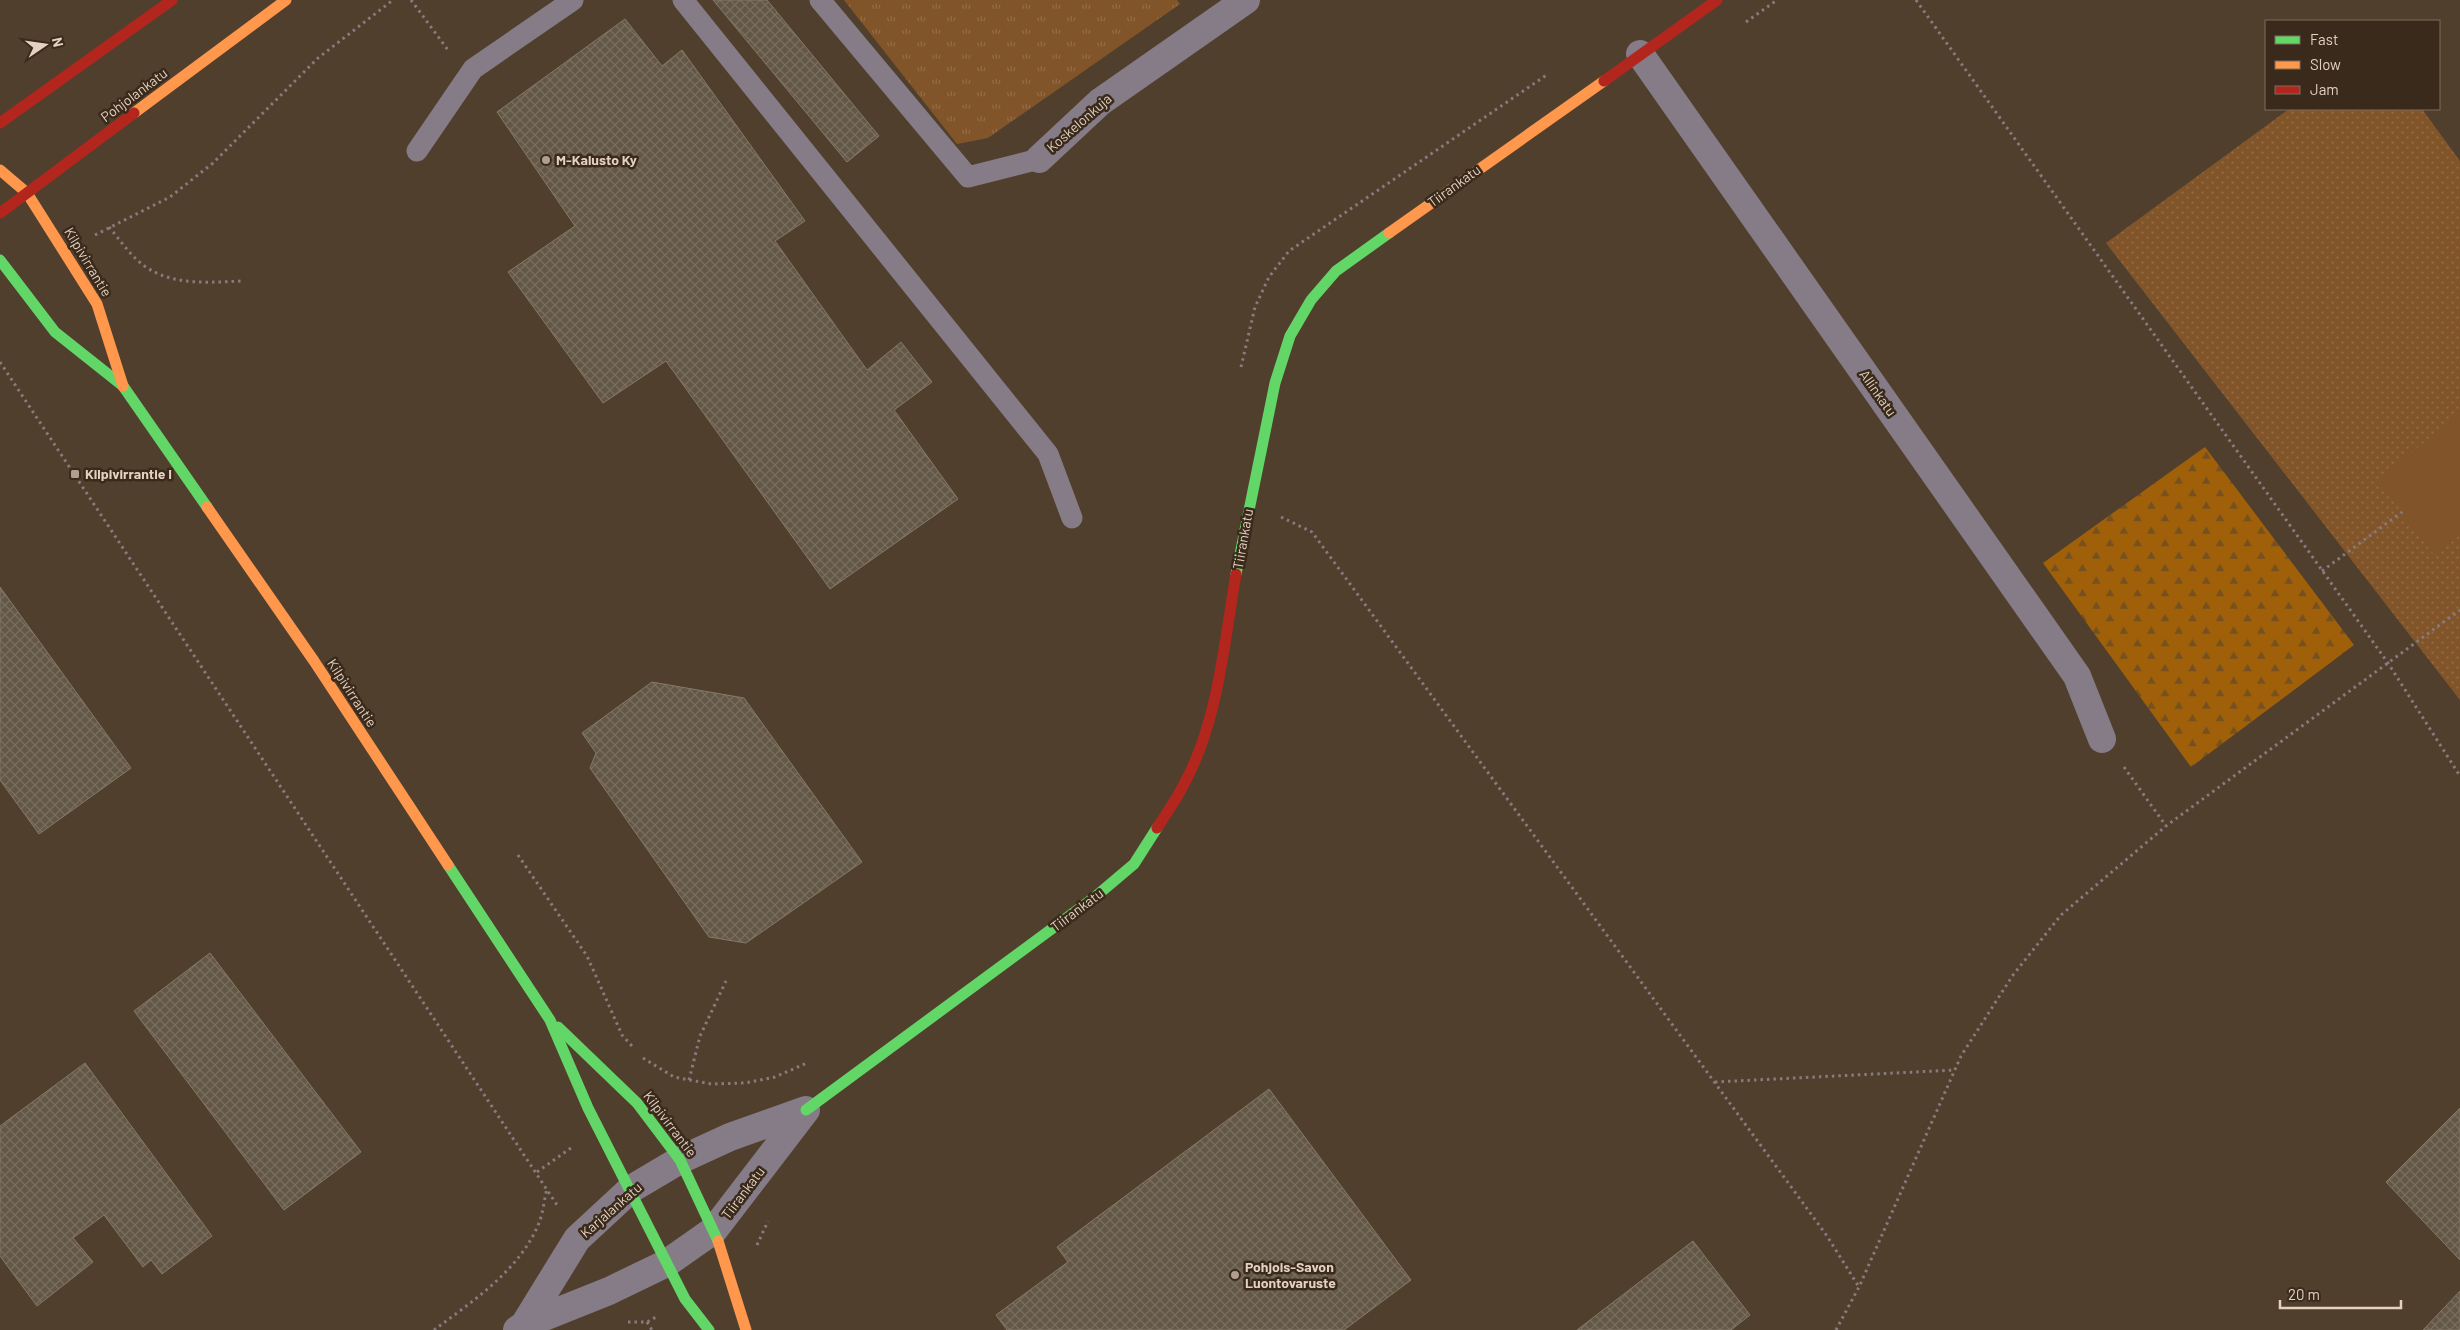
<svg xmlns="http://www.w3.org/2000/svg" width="2460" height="1330" font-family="Barlow,sans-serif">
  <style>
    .grass { fill: url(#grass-tufts) }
    .forest { fill: url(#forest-firs) }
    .park { fill: url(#park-dots) }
    .pitch { fill: #815529 }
    .building { fill: url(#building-cross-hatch); stroke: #857968 }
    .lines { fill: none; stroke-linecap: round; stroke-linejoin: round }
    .path { stroke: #867c7f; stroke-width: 3; stroke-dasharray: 2.5 4; stroke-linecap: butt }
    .lane { stroke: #857c87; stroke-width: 21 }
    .street { stroke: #857c87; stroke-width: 28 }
    .fast { stroke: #63d668; stroke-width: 11 }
    .slow { stroke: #ff974d; stroke-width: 11 }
    .jam { stroke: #b3261e; stroke-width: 11 }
    .poi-dot { fill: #b19e8c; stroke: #392a1c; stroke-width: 2 }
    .labels { text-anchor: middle; stroke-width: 5; stroke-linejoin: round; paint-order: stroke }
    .street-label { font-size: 14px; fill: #e5d1bf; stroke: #392a1c }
    .poi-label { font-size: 14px; font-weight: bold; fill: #e5d1bf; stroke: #392a1c; text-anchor: start }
  </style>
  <defs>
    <pattern id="grass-tufts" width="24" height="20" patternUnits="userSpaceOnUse" patternTransform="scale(1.25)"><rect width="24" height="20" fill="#815529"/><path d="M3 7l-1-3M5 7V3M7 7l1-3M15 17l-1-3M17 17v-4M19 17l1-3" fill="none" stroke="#936c46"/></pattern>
    <pattern id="forest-firs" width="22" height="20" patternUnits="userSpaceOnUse" patternTransform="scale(1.25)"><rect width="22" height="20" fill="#9f6009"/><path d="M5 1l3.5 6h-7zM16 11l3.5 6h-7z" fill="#76511f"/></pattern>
    <pattern id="park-dots" width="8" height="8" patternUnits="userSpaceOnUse" patternTransform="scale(1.25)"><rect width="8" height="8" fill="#815529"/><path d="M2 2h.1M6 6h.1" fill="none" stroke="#936c46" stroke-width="1.8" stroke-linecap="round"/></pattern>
    <pattern id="building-cross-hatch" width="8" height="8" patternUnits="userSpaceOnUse" patternTransform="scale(1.25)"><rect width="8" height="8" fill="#635746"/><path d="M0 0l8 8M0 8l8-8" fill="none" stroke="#796e5f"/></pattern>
  </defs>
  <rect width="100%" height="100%" fill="#513f2d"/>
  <polygon class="grass" points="844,0 1177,0 1180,4 988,138 957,144"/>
  <polygon class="forest" points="2205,447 2354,645 2191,767 2043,563"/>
  <polygon class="park" points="2289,109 2422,109 2460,161 2460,700 2106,243"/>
  <polygon class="pitch" points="2460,414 2460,535 2434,555 2378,479"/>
  <g class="building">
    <polygon points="713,0 767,0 879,136 847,162"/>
    <polygon points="625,19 662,66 682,50 805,221 775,241 867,370 901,342 932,382 894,410 958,499 830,589 666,361 603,403 508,272 575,226 497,112"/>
    <polygon points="0,587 131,768 39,834 0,780"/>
    <polygon points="652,682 744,698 862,862 746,943 709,937 590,768 596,753 582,733"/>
    <polygon points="210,953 361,1152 284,1210 134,1011"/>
    <polygon points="85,1063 212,1236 162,1274 151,1260 143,1267 104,1215 73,1238 93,1262 37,1306 0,1256 0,1126"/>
    <polygon points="1269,1089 1411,1280 1344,1330 1007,1330 996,1315 1068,1262 1057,1247"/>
    <polygon points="2460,1108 2460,1260 2386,1182"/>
    <polygon points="1693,1241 1750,1315 1731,1330 1577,1330"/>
    <polygon points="2460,1291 2460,1330 2423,1330"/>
  </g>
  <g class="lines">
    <g class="path">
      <polyline points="411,0 448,50"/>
      <polyline points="1916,0 2388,663 2460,776"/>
      <polyline points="1746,22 1777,0"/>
      <path d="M109,227C120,240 130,255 143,265C173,287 210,282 244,281"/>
      <polyline points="95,235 170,197 213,163 318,58 393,0"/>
      <polyline points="0,362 559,1208"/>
      <polyline points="1241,367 1255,307 1269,277 1289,251 1548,74"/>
      <polyline points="1281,517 1312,532 1827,1236 1859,1287"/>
      <polyline points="2322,571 2402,512"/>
      <polyline points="2124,767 2166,826"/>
      <polyline points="518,855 587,956 622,1035 632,1046"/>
      <polyline points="643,1058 674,1077 711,1084 745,1083 775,1077 807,1063"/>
      <polyline points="689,1080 700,1036 726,981"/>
      <polyline points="1715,1082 1955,1070"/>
      <polyline points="537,1172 571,1148"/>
      <polyline points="757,1245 768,1221"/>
      <polyline points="628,1322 647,1322 656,1317"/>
      <polyline points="647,1322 652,1330"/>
      <path d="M434,1330C473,1301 520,1270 539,1223C543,1213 544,1200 547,1189"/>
      <polyline points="1836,1330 1859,1287 1961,1056 2013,975 2061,915 2166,826 2460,610"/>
    </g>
    <g class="lane">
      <polyline points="683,0 1048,454 1072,518"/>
      <polyline points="820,0 968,177 1039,159"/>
      <polyline points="417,151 473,69 573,0"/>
    </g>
    <g class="street">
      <polyline points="1640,54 2077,676 2102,739"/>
      <polyline points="1039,159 1100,102 1246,0"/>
      <polyline points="517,1330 524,1325 609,1291 667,1263 714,1230 806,1110 730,1137 680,1160 631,1189 577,1239 524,1325"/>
    </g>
    <g class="fast">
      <polyline points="0,260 55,332 123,386 207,507"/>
      <polyline points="1236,574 1275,383 1290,336 1311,300 1336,271 1389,233"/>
      <polyline points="448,865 550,1020 588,1108 685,1299 709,1330"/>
      <polyline points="558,1027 637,1103 680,1160 718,1241"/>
      <polyline points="806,1110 1095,897 1134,864 1157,828"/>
    </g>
    <g class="slow">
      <polyline points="134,113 286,0"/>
      <polyline points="0,170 27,193 97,304 123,386"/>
      <polyline points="1389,233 1604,81"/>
      <polyline points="207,507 314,661 448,865"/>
      <polyline points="718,1241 746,1330"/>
    </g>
    <g class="jam">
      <polyline points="1604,81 1717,0"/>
      <polyline points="0,123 172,0"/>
      <polyline points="0,213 134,113"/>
      <path d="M1157,828C1166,814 1176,800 1183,786C1218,723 1224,644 1236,574"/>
    </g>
  </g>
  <g class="poi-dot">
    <circle cx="546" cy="160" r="5"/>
    <rect x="70" y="469" width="10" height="10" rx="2.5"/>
    <circle cx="1235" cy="1275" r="5"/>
  </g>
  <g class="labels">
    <g class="street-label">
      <text transform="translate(134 95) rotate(-37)" y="5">Pohjolankatu</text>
      <text transform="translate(1079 123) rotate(-41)" y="5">Koskelonkuja</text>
      <text transform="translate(1454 186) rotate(-36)" y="5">Tiirankatu</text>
      <text transform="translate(88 262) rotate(59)" y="5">Kilpivirrantie</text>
      <text transform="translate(1878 393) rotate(55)" y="5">Allinkatu</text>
      <text transform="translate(1243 539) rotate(-80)" y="5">Tiirankatu</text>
      <text transform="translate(352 693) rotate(57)" y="5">Kilpivirrantie</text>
      <text transform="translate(1077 910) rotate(-37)" y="5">Tiirankatu</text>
      <text transform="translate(670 1124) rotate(53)" y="5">Kilpivirrantie</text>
      <text transform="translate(743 1193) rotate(-53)" y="5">Tiirankatu</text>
      <text transform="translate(611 1210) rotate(-41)" y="5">Karjalankatu</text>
    </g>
    <g class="poi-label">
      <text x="556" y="165">M-Kalusto Ky</text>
      <text x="85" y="479">Kilpivirrantie I</text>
      <text x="1245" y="1272">Pohjois-Savon<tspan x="1245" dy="16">Luontovaruste</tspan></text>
    </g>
  </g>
  <rect x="2265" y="20" width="175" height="90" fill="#392a1c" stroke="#7e6d5d"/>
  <rect x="2275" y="36" width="25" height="8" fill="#63d668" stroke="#7e6d5d"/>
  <text x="2310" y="45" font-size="15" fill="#e5d1bf">Fast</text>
  <rect x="2275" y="61" width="25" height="8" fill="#ff974d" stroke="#7e6d5d"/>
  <text x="2310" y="70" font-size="15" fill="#e5d1bf">Slow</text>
  <rect x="2275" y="86" width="25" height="8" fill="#b3261e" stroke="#7e6d5d"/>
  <text x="2310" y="95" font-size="15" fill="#e5d1bf">Jam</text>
  <g transform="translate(45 45) rotate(77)" stroke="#392a1c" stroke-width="4" paint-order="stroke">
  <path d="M0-4L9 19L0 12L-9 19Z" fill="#e5d1bf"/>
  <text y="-8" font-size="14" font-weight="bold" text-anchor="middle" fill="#e5d1bf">N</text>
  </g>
  <path d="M2280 1300v8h121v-8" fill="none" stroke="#e5d1bf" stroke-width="2.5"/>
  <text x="2288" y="1300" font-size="15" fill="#e5d1bf" stroke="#392a1c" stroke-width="4" paint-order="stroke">20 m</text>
</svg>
